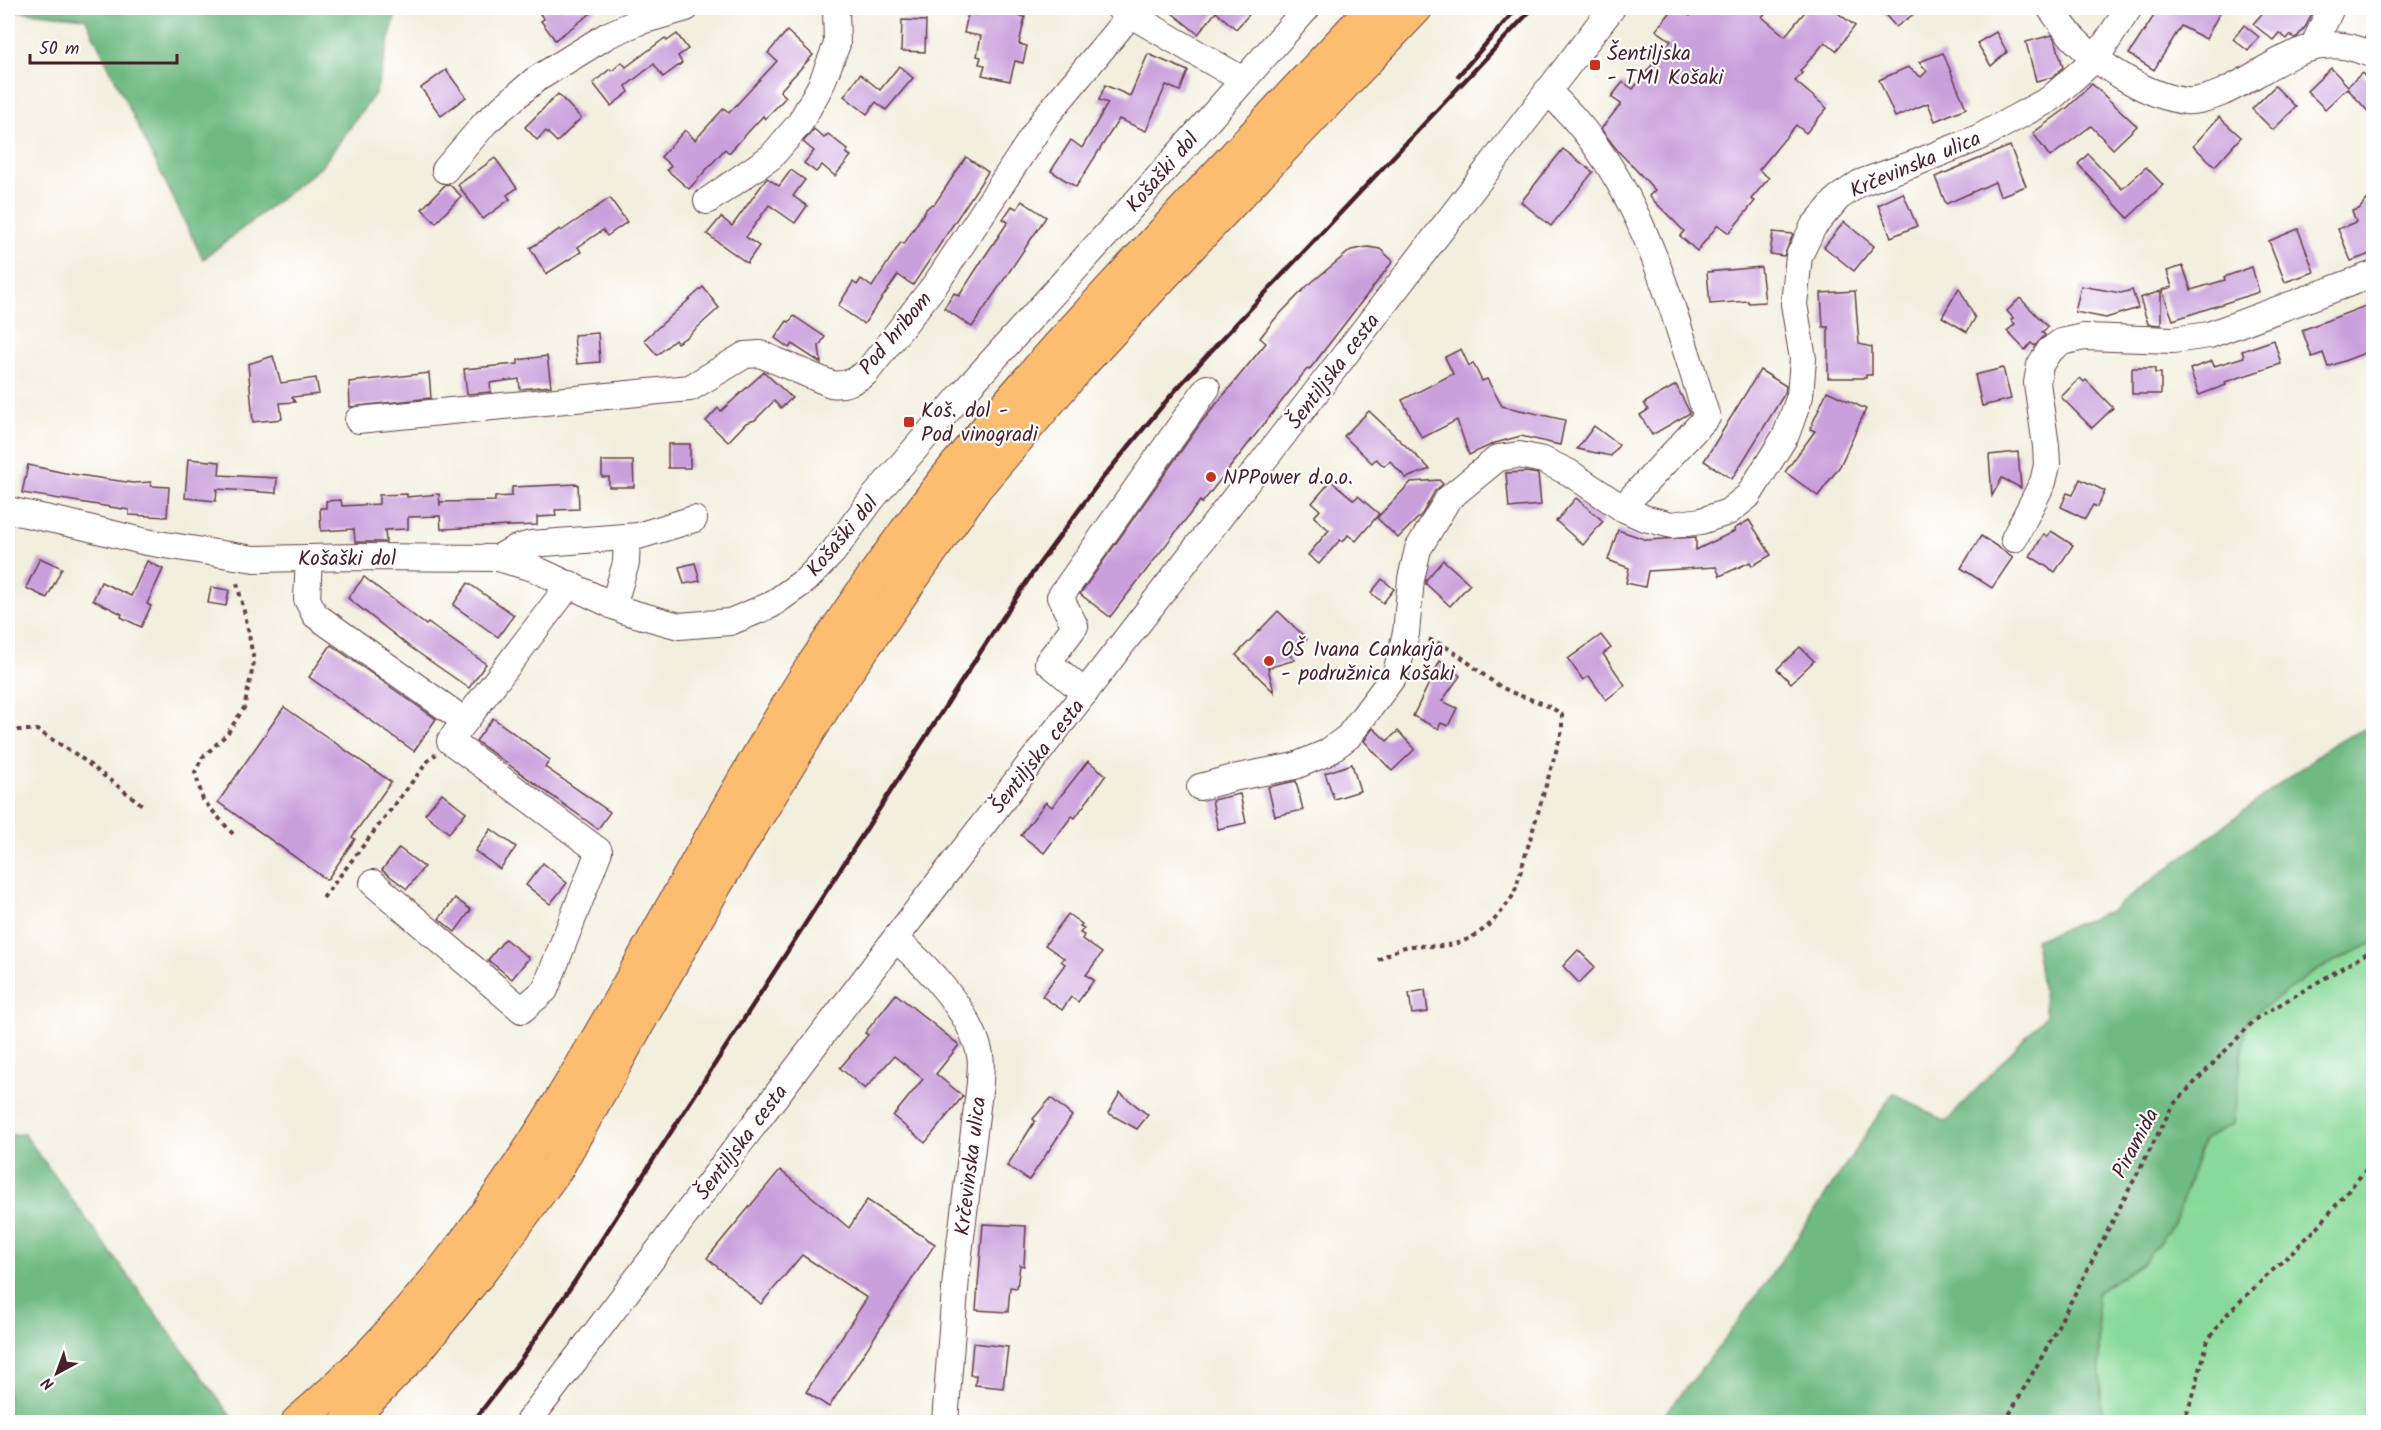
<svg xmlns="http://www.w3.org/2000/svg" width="2381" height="1430" font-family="Kalam,sans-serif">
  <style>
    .green { fill: #89da9a; stroke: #6a7c62; stroke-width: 1.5 }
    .forest { fill: #6eba82; stroke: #5c6c56; stroke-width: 1.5 }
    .building { fill: #c99fdc }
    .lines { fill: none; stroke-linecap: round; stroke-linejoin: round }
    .minor-casing { stroke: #633e46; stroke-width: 28 }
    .highway-casing { stroke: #633e46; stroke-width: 35 }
    .path { stroke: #633e46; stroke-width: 4; stroke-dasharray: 4.5 4.5; stroke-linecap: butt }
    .minor { stroke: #fff; stroke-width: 26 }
    .highway { stroke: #fcbd6f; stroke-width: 33 }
    .rail { stroke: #4a1f2b; stroke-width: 4.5 }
    .poi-dot { fill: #c8321e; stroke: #fff; stroke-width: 2 }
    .labels { text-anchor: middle; stroke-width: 4.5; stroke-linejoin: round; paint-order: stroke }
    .poi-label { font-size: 21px; fill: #4a1f2b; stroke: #fff; text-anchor: start }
    .street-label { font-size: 21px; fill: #4a1f2b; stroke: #fff }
  </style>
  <rect width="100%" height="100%" fill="#fff"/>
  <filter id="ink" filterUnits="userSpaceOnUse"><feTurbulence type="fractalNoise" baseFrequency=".0167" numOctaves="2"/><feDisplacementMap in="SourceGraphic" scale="12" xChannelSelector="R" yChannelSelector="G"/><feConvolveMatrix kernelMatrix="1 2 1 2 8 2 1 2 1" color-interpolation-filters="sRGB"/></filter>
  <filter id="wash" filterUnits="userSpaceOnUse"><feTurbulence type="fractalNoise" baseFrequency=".008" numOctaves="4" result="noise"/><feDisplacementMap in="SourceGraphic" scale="24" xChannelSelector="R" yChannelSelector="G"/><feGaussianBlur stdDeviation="1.35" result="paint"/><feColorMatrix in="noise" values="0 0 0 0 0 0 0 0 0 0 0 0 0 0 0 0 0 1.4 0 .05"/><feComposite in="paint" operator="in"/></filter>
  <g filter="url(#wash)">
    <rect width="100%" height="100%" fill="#f3efde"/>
    <polygon class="green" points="2373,943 2373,1422 2102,1422 2097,1292 2143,1263 2174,1224 2204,1140 2233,1124 2247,1019 2318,969"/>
    <g class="forest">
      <polygon points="8,8 397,8 376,92 321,167 203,259 85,18 8,10"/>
      <path d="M2373,725V943L2318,969L2247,1019L2233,1124L2203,1140L2174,1224L2143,1263L2097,1292L2102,1422H1658C1746,1320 1819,1205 1893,1093L1946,1122L2046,1015L2035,940L2109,912L2332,745Z"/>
      <polygon points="24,1134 235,1422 8,1422 8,1135"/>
    </g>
    <g id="blocks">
      <g class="building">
        <polygon points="549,8 598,8 555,40 541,21 544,19 540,14"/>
        <polygon points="978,8 1025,17 1019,44 1027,46 1023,63 1015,61 1010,81 982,75 985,65 979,64 981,57 977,56 981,36 964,33 968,14 976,15"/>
        <polygon points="1166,8 1255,8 1236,29 1216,12 1198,34"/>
        <polygon points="1674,8 1679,8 1690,16 1697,8 1769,8 1762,17 1785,36 1808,8 1831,8 1855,26 1836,51 1825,42 1800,71 1802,73 1795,81 1827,108 1806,133 1796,125 1759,170 1769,178 1751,199 1755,201 1729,233 1718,225 1697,251 1680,236 1684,231 1649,196 1655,190 1618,151 1601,129 1621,104 1611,97 1623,82 1633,89 1671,41 1656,30"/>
        <polygon points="1879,8 1922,8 1896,27"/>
        <polygon points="2159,8 2222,8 2206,39 2181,26 2154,70 2129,54"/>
        <polygon points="2267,8 2284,8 2292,14 2297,8 2306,8 2312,13 2306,26 2297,37 2294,38 2290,35 2287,39 2279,33 2273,40 2253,24"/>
        <polygon points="902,20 926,21 925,52 901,51"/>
        <polygon points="2244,25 2259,37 2248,51 2233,39"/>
        <polygon points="787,31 813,55 780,91 786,97 765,119 763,116 729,153 725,149 689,189 667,170 671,166 661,157 685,130 695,140 724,108 729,113 777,61 768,53"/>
        <polygon points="1996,32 2007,52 1991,66 1977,43"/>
        <polygon points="677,34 688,49 678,56 682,63 663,77 654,64 626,86 629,92 611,106 593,83 610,69 612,71 622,62 626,67 665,38 667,41"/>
        <polygon points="2052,35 2056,42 2063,67 2053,77 2036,81 2026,42"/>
        <polygon points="1943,53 1966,108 1935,121 1928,103 1895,117 1879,80 1908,67 1921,77 1927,71 1919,62"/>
        <polygon points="1148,54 1188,71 1180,91 1166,85 1146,131 1119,119 1076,187 1051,171 1071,140 1082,148 1108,103 1099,100 1105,85 1130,96"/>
        <polygon points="899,66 913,78 886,110 876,102 867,114 844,96 860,74 880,90"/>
        <polygon points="2331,68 2348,86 2362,73 2373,86 2373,117 2347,88 2325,109 2307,91"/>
        <polygon points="446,70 466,97 441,116 421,88"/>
        <polygon points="2092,84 2137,126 2113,149 2091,126 2050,157 2033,133 2067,108"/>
        <polygon points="2275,86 2296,107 2273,130 2252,109"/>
        <polygon points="558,94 581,118 557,142 546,131 537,140 525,127"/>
        <polygon points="2219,117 2241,137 2215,166 2193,146"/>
        <polygon points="814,129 824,138 828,134 848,150 846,153 851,156 835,176 822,165 816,172 804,163 814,151 803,142"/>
        <polygon points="2010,146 2026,186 2000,196 1995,182 1946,204 1935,177"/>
        <polygon points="1563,149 1593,172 1551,226 1521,202"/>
        <polygon points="2088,154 2122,189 2146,167 2163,185 2128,218 2078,164"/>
        <polygon points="966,157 988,172 913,285 898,275 864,324 838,306 853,282 857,285 861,279 872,287 901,242 904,244 927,208 932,204 934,205"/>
        <polygon points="495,158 517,188 507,195 510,199 483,219 458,185"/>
        <polygon points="791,170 805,180 793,196 807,206 795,223 769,205 746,237 759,246 747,263 707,234 721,217 732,226 767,178 779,186"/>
        <polygon points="449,184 461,196 436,223 422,209 445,185"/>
        <polygon points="1903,193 1917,226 1891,237 1878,205"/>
        <polygon points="2373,193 2373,253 2351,261 2338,229 2356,222 2352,211 2359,209"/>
        <polygon points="610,198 627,222 607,236 603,230 578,247 581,252 546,274 530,248 560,229 561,231"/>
        <polygon points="1022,201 1046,217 972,327 944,308 954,293 959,296 983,259 1008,222 1003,219 1012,206 1017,209"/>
        <polygon points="1844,222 1874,246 1854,271 1824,247"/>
        <polygon points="2298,229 2314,272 2285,282 2269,241"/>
        <polygon points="1773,232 1793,234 1784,256 1770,254"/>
        <polygon points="1368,247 1380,249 1393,261 1309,370 1307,369 1202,503 1200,501 1110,617 1080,594 1200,424 1266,343 1260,338 1274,320 1306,287 1351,250"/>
        <polygon points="2183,266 2191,290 2225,280 2224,277 2252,267 2259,292 2173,320 2162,290 2172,287 2167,271"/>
        <polygon points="1761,267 1765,302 1748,303 1748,301 1710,304 1707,272"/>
        <polygon points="2081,286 2121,293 2132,290 2138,308 2106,318 2075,312"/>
        <polygon points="703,287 719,308 687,337 677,343 675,340 657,355 644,340"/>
        <polygon points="1959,288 1975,318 1967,332 1942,317"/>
        <polygon points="1855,291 1859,344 1872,347 1872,375 1866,375 1866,378 1828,378 1828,327 1823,327 1821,293"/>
        <polygon points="2161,291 2161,325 2148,324 2140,298"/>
        <polygon points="2020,298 2048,327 2042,332 2045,335 2035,346 2031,343 2025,350 2007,331 2015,324 2011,320 2013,318 2007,311"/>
        <polygon points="2373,303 2373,350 2328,367 2323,353 2312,357 2302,330"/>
        <polygon points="794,316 825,337 819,346 821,363 792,344 789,348 775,338 787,321 789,322"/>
        <polygon points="598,333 600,362 577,364 574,335"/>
        <polygon points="2274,340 2281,364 2225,382 2226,385 2199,395 2190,369 2212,361 2214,366 2244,357 2242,351"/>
        <polygon points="1461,349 1469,366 1473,363 1482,381 1487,379 1502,406 1565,420 1560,445 1521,436 1495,443 1469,455 1457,420 1422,438 1402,400 1453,374 1445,357"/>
        <polygon points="273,356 281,383 316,378 319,394 292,397 295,402 280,403 282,419 253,422 248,364"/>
        <polygon points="547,356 551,386 520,389 519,379 490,383 491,392 467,394 464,369 518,364 518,360"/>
        <polygon points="2003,368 2011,399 1982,406 1975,375"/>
        <polygon points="2132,368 2155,368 2155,373 2161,373 2161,394 2132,394"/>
        <polygon points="1760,370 1786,386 1785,393 1732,479 1704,461"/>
        <polygon points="764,372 792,398 781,408 774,401 755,420 746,423 728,442 706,421 718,408 721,411"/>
        <polygon points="429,373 431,398 350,407 349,382"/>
        <polygon points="2080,378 2084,382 2086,380 2113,408 2092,428 2061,397"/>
        <polygon points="1676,385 1690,413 1652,435 1640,415 1648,410 1644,403"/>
        <polygon points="1827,391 1866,409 1840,466 1818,496 1785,472 1815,431 1810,429"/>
        <polygon points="1369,411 1430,469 1406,478 1390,461 1384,466 1376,459 1372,463 1344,436"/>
        <polygon points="1594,426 1619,445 1611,456 1577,449"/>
        <rect x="668" y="444" width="22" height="24"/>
        <polygon points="2018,452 2021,488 2002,478 1992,496 1989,455"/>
        <polygon points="188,459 220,462 219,475 277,478 276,493 217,489 216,501 185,498"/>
        <polygon points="602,461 633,461 634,487 609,487 609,477 602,477"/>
        <polygon points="28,465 65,473 133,483 151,482 151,486 169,487 167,517 129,515 129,510 22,493"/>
        <polygon points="1525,472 1538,474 1541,505 1509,508 1506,473"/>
        <polygon points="2080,479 2105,491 2097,507 2093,505 2085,519 2061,507 2067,493 2073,495"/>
        <polygon points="1439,480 1443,484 1435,491 1422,514 1398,538 1377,518 1411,482"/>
        <polygon points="1331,481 1354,500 1358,496 1379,514 1356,541 1348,535 1343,542 1340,540 1319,564 1308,555 1329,530 1314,517 1320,510 1312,503"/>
        <polygon points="578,484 579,509 555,510 556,516 537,517 537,525 441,529 440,516 408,517 408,529 385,530 386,542 355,542 354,529 321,531 320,508 326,508 326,501 341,500 342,506 379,504 379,495 407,494 407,497 439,494 440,506 440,502 495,501 495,497 512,496 512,487"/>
        <polygon points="1576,498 1603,521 1583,545 1556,521"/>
        <polygon points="1749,520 1771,555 1752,566 1750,562 1720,576 1716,567 1648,571 1645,587 1626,583 1629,568 1608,560 1618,530 1647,540 1696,537 1696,550 1735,531 1734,529"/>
        <polygon points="2051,531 2073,545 2055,572 2030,556 2044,534 2047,537"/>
        <polygon points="1981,536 2013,557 1992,588 1961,568"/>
        <polygon points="40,558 62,568 47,598 26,588"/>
        <polygon points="1443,560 1470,584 1450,606 1426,584 1426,580"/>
        <polygon points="147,561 163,569 147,604 151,606 141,627 121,617 122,614 93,600 101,582 131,596"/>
        <polygon points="695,563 700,581 684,584 679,567"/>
        <polygon points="364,577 426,625 428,623 486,664 469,688 410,647 348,598"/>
        <polygon points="1382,579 1394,589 1383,603 1371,593"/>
        <polygon points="468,583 514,615 498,637 453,605"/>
        <polygon points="211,587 229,590 226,606 208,603"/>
        <polygon points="1278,611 1307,639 1290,656 1295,660 1268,668 1274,692 1236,655"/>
        <polygon points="1601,635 1611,648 1603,654 1625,685 1606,700 1589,676 1583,680 1568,659"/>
        <polygon points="331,645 436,719 414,751 309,677"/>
        <polygon points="1800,647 1814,661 1791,683 1777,669"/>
        <polygon points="1440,661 1460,676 1442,701 1457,708 1448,726 1441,723 1438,729 1413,716"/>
        <polygon points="284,707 391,782 352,837 355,839 327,880 218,802"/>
        <polygon points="493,718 550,760 545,767 610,812 598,829 476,741"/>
        <polygon points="1373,728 1387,741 1398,731 1415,749 1392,771 1364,741"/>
        <polygon points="1088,761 1106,775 1075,818 1072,816 1044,853 1021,835 1046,802 1052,807"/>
        <polygon points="1352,764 1360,791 1334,799 1325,773"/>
        <polygon points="1296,781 1303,810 1275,816 1268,787"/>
        <polygon points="442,793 466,812 449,833 425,814"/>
        <polygon points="1240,794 1246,823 1218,829 1212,800"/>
        <polygon points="491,829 516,847 500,869 475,851"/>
        <polygon points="399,848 424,867 407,889 382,870"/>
        <polygon points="543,863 567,883 550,904 526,885"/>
        <polygon points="455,898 471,910 455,932 439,919"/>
        <polygon points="1068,914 1082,924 1080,926 1084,928 1080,933 1084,935 1082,939 1102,953 1086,975 1094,980 1078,1002 1071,997 1062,1010 1042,996 1065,964 1061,961 1064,958 1045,945"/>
        <polygon points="505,939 529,958 512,979 488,960"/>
        <polygon points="1578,950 1595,967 1579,983 1563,966"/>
        <polygon points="1425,990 1428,1012 1412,1014 1409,993"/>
        <polygon points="896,994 959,1045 936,1074 963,1096 925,1143 893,1116 923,1079 894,1056 865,1089 840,1068 868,1035 865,1033"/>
        <polygon points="1120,1093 1148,1115 1137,1129 1108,1113"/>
        <polygon points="1051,1098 1072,1116 1029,1180 1007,1166 1035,1121 1033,1119"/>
        <polygon points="780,1170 849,1228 867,1200 935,1244 829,1407 806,1392 867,1298 802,1255 761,1304 707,1258"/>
        <polygon points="983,1224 1026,1226 1024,1266 1020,1265 1017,1288 1010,1287 1008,1312 976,1310"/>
        <polygon points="973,1343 1008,1347 1003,1388 975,1385 976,1375 970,1375"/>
      </g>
    </g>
  </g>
  <g filter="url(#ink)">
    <use href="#blocks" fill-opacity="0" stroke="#633e46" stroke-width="1.5"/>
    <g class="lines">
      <g class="minor-casing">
        <g id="minor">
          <polyline points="1119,8 1243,80"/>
          <path d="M2050,8C2058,18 2066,31 2075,40C2100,66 2149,97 2186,101C2195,102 2212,97 2221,93C2261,76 2296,40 2343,46C2353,47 2364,52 2374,55"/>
          <polyline points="2313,47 2331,8"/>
          <path d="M1547,91C1641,175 1669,301 1707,417L1622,508"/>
          <polyline points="445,170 486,122 535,80 608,35 638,22 686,8"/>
          <polyline points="707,201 771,157 800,123 821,85 837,44 836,8"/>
          <path d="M358,420L690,388L745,355L760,354L831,384C846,386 854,381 866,373L937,282L1047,115L1136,8"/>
          <polyline points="8,510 77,525 146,542 254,559 359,557 498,558 533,568 625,611 679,626 730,622 771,605 806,580 833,552 872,499 963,393 1146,191 1307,8"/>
          <polyline points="2014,539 2043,482 2047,465 2046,446 2037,383 2040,365 2049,351 2061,342 2084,337 2173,340 2209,335 2374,274"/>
          <polyline points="309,558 307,599 315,615 465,721"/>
          <polyline points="498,558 514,549 531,544 638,536 694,519"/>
          <polyline points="613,606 626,563 627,537"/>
          <polyline points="1085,693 1048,662 1075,626 1060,597 1207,388"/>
          <polyline points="1200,787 1233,778 1295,766 1326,753 1348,737 1396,673 1406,633 1411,579 1418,549 1448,499 1498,458 1519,455 1543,460 1570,473 1622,508 1644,518 1672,525 1701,521 1728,512 1748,496 1786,435 1800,396 1803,359 1794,304 1799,256 1813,227 1838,198 1860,183 1913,164 1978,138 2050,99 2096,58 2129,8"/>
          <polyline points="373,883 522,1010 545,990 599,851 450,741 570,584"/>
          <path d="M895,939C927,965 972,1014 980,1055C982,1064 980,1074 980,1083L956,1277L945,1422"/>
          <polyline points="528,1422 895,939 1612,8"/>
        </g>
      </g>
      <g class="highway-casing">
        <g id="highway">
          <path d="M298,1422C504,1248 616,998 750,770C770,737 789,702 810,670C856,600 904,531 956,466C1022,384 1094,307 1165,231C1234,156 1304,82 1373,8"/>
          <polyline points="347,1422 416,1351 492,1257 557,1168 717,882 838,684 976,487 1081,364 1192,244 1416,8"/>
        </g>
      </g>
      <g class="path">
        <polyline points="8,730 37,730 77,755 145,807"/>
        <polyline points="233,834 203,800 195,772 202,758 227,734 244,708 254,662 246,619 236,579"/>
        <polyline points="323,898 428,761 436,754"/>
        <path d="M1378,960C1389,954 1399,947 1412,946C1422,945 1431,947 1441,946C1475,943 1496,922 1514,894L1562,731V715C1547,702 1529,700 1511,692C1480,678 1461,649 1427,639"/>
        <polyline points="2005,1422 2044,1353 2173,1105 2257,1018 2374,949"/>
        <polyline points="2183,1422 2193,1396 2208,1340 2226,1315 2316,1229 2374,1160"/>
      </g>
      <use href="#minor" class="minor"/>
      <use href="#highway" class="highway"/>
      <g class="rail">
        <polyline points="1458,76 1517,8"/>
        <polyline points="473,1422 522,1358 575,1281 992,634 1036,568 1101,480 1173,393 1221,340 1533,8"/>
      </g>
    </g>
  </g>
  <g class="poi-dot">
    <rect x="1589" y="59" width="12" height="12" rx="3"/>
    <rect x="903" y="416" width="12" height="12" rx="3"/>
    <circle cx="1211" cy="477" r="6"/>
    <circle cx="1269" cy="661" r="6"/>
  </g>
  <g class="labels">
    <g class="poi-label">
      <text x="1607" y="60">Šentiljska<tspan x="1607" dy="24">- TMI Košaki</tspan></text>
      <text x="921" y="417">Koš. dol -<tspan x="921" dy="24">Pod vinogradi</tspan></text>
      <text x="1223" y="484">NPPower d.o.o.</text>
      <text x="1281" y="656">OŠ Ivana Cankarja<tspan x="1281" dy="24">- podružnica Košaki</tspan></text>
    </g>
    <g class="street-label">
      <text transform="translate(1915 164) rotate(-23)" y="7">Krčevinska ulica</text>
      <text transform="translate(1162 172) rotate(-49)" y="7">Košaški dol</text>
      <text transform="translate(895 333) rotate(-50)" y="7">Pod hribom</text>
      <text transform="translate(1333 371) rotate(-53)" y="7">Šentiljska cesta</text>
      <text transform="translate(842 536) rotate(-50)" y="7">Košaški dol</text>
      <text x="347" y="565">Košaški dol</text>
      <text transform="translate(1037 756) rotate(-52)" y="7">Šentiljska cesta</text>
      <text transform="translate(741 1142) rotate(-53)" y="7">Šentiljska cesta</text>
      <text transform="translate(2135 1143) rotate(-62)" y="7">Piramida</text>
      <text transform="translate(970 1166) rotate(-83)" y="7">Krčevinska ulica</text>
    </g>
  </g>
  <rect width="2381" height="1430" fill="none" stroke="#fff" stroke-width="30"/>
  <g transform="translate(57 1373) rotate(221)" stroke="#ffffff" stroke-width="4.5" paint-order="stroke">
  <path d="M0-4.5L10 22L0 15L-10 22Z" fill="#4a1f2b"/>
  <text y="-9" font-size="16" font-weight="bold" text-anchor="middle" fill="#4a1f2b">N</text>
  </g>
  <path d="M30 54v9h147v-9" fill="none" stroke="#4a1f2b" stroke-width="3"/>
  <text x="39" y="54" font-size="18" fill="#4a1f2b" stroke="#ffffff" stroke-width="4.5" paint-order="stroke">50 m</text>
</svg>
